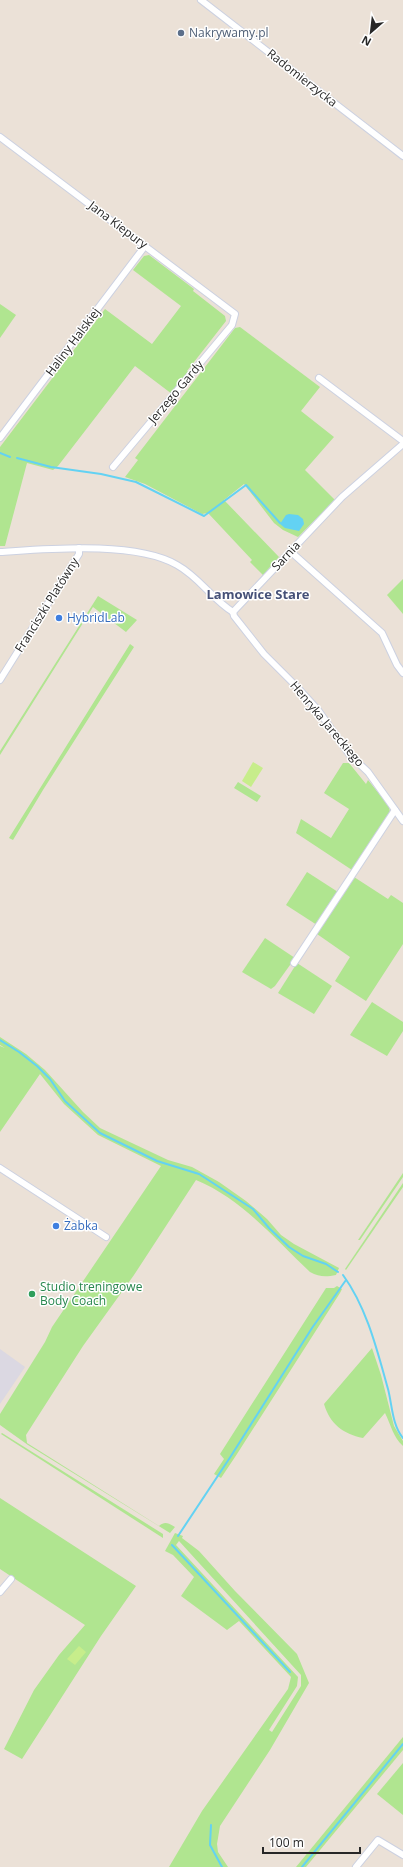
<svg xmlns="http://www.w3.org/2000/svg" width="403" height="1867" font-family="'Open Sans',sans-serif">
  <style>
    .industrial { fill: #dbd8e2 }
    .green { fill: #b0e590; fill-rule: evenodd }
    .pitch { fill: #c7ed8b }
    .water { fill: #63d2f3 }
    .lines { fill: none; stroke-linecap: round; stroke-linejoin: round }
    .stream { stroke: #63d2f3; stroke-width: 2 }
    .minor-casing { stroke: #ccd1e1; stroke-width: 8 }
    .minor { stroke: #fff; stroke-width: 6 }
    .service-dot { fill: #5c6f8a; stroke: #fff; stroke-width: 1.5 }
    .shop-dot { fill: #3f7fe0; stroke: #fff; stroke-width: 1.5 }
    .leisure-dot { fill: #2e9e5b; stroke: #fff; stroke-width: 1.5 }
    .labels { text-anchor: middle; stroke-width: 3; stroke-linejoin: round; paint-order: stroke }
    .service-label { font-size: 12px; fill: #4e5e75; stroke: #fff; text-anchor: start }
    .street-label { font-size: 12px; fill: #272727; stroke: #fff }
    .shop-label { font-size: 12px; fill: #366cbe; stroke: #fff; text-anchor: start }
    .leisure-label { font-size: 12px; fill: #27864d; stroke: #fff; text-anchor: start }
    .neighbourhood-label { font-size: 13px; font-weight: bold; fill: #465178; stroke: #fff }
  </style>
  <rect width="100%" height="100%" fill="#ebe1d7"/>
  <polygon class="industrial" points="0,1349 25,1367 0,1404"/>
  <g class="green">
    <polygon points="149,255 194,289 193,291 225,316 226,321 187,371 189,373 172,394 135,366 58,466 53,470 27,463 5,546 0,546 0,447 105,309 152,344 181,306 133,270 144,256"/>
    <polygon points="0,304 16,315 0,338"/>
    <polygon points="240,327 320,387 301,411 334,437 305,470 335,500 298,537 283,530 274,523 244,484 224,500 279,557 263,575 250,562 252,560 208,513 202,514 145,484 125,477 138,460 135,458 235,328"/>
    <polygon points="403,579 403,614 387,595"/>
    <polygon points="98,596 137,620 126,632 93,607 0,755 0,751"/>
    <polygon points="130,644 134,647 43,790 13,840 9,838"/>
    <polygon points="343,763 349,763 366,784 368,780 389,806 390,813 352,870 296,833 301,819 331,838 349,809 324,793"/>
    <polygon points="238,782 261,796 257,802 234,788"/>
    <polygon points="307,872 338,892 317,925 286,905"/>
    <polygon points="354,877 388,899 391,895 403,903 403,944 366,1001 335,981 350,957 317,934"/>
    <polygon points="265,938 295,958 275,986 271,989 242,972"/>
    <polygon points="297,963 332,986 314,1014 278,993"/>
    <polygon points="372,1002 403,1022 403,1031 387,1056 350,1035"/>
    <path d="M0,1037L26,1054L45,1070L83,1112L100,1128L168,1160L192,1167L219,1182L246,1201L267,1219L281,1235L294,1244L339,1268L336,1275C326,1277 319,1277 310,1272C275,1239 242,1199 196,1180L134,1275L83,1346L33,1424L26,1435L27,1443L159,1526C165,1521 168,1523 175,1527L170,1533L28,1445L0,1425V1414L45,1342L52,1327L161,1166L98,1135L64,1104L40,1074L0,1132V1046L5,1048L0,1045Z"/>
    <polygon points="403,1173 403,1177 360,1240 358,1240"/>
    <polygon points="403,1183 403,1187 346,1270 345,1269"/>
    <polygon points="337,1286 342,1289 340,1293 237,1454 221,1478 214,1474 224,1459 220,1454 326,1288 334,1288"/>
    <path d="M372,1348L381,1375L394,1426L403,1441V1446C393,1437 391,1425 385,1413L363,1438C343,1434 330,1424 324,1404Z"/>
    <polygon points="2,1433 163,1534 163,1538 1,1434"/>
    <polygon points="0,1498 136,1586 101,1636 22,1759 4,1749 34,1690 59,1655 85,1625 0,1569"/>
    <path d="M175,1533L183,1536L182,1538L199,1551L235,1591L297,1654L309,1683L270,1750L220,1826L217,1844L218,1852L228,1867H169L202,1811L288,1689L291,1677L239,1621L227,1630L181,1596L194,1577L173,1555L165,1551ZM179,1541L301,1675V1686L272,1732L269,1730L297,1686L298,1677L176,1545Z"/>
    <polygon points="403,1737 403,1750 306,1867 296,1867"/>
    <polygon points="403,1763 403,1815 377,1794"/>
  </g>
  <g class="pitch">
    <polygon points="253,762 263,768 251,787 242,781"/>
    <polygon points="79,1646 86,1652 75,1665 67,1659"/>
  </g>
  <polygon class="water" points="289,514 298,515 303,519 304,524 299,531 285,528 280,524 286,515"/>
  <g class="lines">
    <g class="stream">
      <polyline points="0,453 10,457"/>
      <polyline points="17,458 51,467 101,474 136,482 204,516 246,485 280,523"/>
      <polyline points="0,1040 19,1052 37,1066 50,1079 65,1101 100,1133 157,1161 199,1174 253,1209 269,1228 289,1247 303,1256 326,1264 338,1272"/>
      <path d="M343,1275C367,1308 377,1350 388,1389C392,1404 392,1425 403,1438"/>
      <polyline points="178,1536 231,1456 312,1328 346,1280"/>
      <polyline points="172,1545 290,1672"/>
      <polyline points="211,1825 210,1845 222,1867"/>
      <polyline points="302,1867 403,1744"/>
    </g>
    <g class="minor-casing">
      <g id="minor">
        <polyline points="201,0 403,156"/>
        <polyline points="0,137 235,314 232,325 113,467"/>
        <polyline points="319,378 403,441"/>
        <polyline points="0,438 145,246"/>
        <polyline points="290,551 382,633 397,665 403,673"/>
        <path d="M0,552C49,549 135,541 177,565C199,577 212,599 233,612"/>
        <polyline points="233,612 234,616 264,654 297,687 318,710 349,754 368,772 403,821"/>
        <polyline points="233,612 342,497 403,444"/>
        <polyline points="0,680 79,554 79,548"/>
        <polyline points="294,963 395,810"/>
        <polyline points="0,1168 106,1237"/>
        <polyline points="0,1592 11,1579"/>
        <polyline points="356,1867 378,1840 403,1855"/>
      </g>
    </g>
    <use href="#minor" class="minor"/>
  </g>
  <circle class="service-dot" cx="181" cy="33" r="4"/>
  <g class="shop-dot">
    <circle cx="59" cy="618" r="4"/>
    <circle cx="56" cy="1226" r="4"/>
  </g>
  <circle class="leisure-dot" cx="32" cy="1294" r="4"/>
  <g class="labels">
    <g class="service-label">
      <text x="189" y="37">Nakrywamy.pl</text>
    </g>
    <g class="street-label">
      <text transform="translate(302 78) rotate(38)" y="4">Radomierzycka</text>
      <text transform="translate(118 225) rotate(37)" y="4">Jana Kiepury</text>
      <text transform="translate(73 342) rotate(-53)" y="4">Haliny Halskiej</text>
      <text transform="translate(176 392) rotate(-50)" y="4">Jerzego Gardy</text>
      <text transform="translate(286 556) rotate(-47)" y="4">Sarnia</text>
      <text transform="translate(47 605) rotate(-58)" y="4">Franciszki Platówny</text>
      <text transform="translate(327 724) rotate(50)" y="4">Henryka Jareckiego</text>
    </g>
    <g class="shop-label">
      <text x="67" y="622">HybridLab</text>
      <text x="64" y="1230">Żabka</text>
    </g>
    <g class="leisure-label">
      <text x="40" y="1291">Studio treningowe<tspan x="40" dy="14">Body Coach</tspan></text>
    </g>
    <g class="neighbourhood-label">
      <text x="258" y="599">Lamowice Stare</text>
    </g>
  </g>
  <g transform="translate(371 32) rotate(208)" stroke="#ffffff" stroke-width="3" paint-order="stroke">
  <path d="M0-3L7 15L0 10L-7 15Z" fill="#272727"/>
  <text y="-6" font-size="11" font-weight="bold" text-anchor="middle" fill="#272727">N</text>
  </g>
  <path d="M263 1847v6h97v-6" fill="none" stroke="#272727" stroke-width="2"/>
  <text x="269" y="1847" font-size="12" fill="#272727" stroke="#ffffff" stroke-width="3" paint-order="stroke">100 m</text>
</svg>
